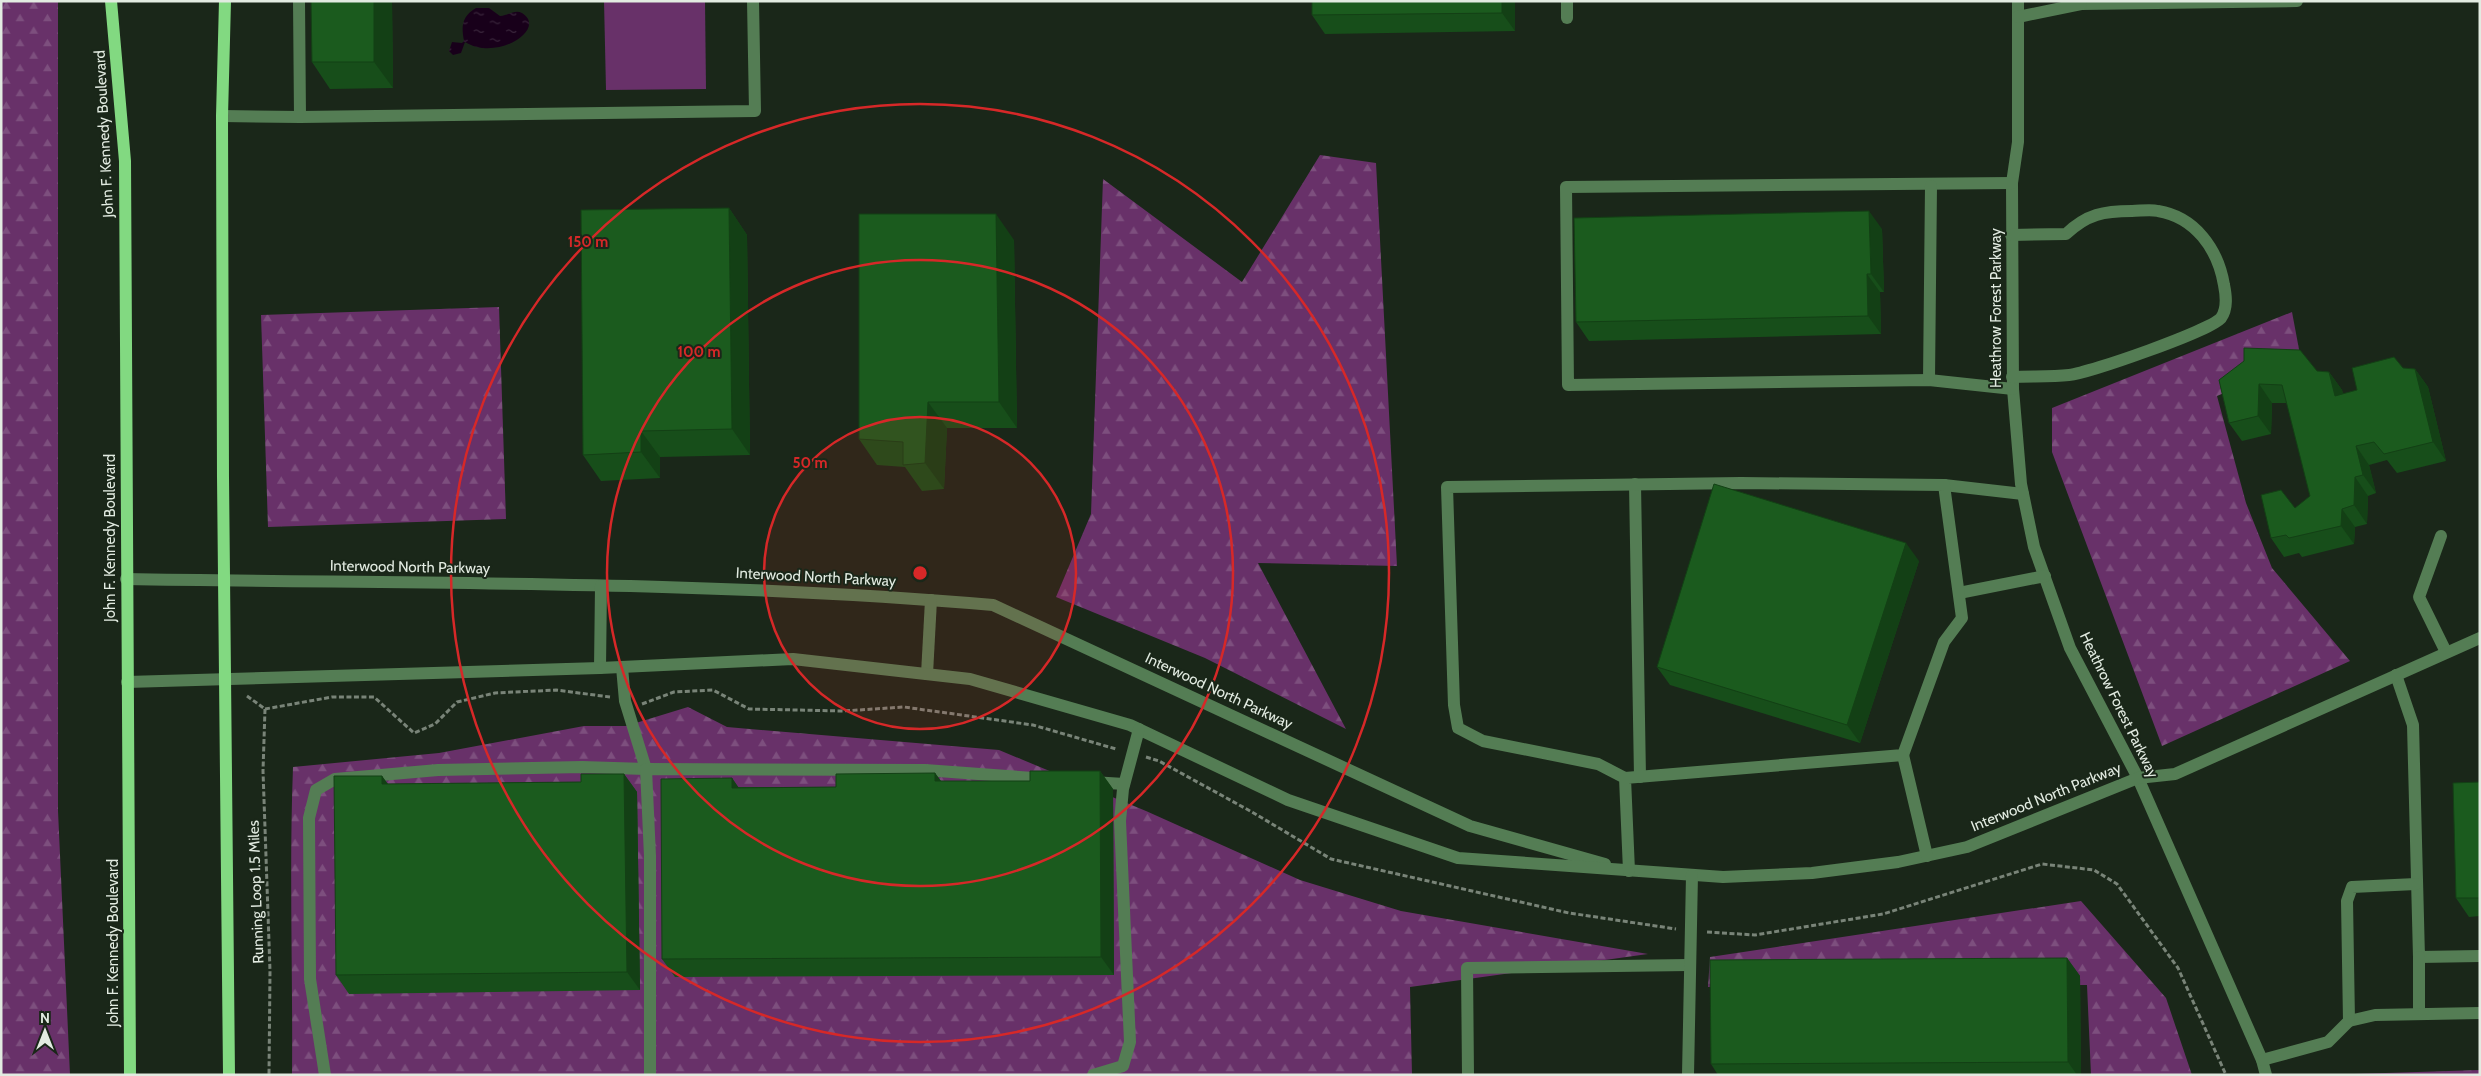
<svg xmlns="http://www.w3.org/2000/svg" width="2481" height="1076" font-family="Cabin,sans-serif">
  <style>
    .forest { fill: url(#forest-firs) }
    .park { fill: #683169 }
    .water { fill: url(#water-ripples) }
    .lines { fill: none; stroke-linecap: round; stroke-linejoin: round }
    .path { stroke: #798478; stroke-width: 3; stroke-dasharray: 5 2.5; stroke-linecap: butt }
    .minor { stroke: #547d54; stroke-width: 12 }
    .major { stroke: #82d981; stroke-width: 12 }
    .wall { fill: #174e1a }
    .shaded-wall { fill: #134015 }
    .building { fill: #1b5b1e; stroke: #134015 }
    .ring { fill: none; stroke: #d62828; stroke-width: 2.5 }
    .labels { text-anchor: middle; stroke-width: 4; stroke-linejoin: round; paint-order: stroke }
    .street-label { font-size: 15px; fill: #e2ebe1; stroke: #1a2719 }
    .centre { fill: #d62828; stroke: #1a2719; stroke-width: 2.5 }
    .ring-label { font-size: 15px; text-anchor: middle; font-weight: bold; fill: #d62828; stroke: #1a2719; stroke-width: 4; stroke-linejoin: round; paint-order: stroke }
  </style>
  <defs>
    <pattern id="forest-firs" width="22" height="20" patternUnits="userSpaceOnUse" patternTransform="scale(1.25)"><rect width="22" height="20" fill="#683169"/><path d="M5 1l3.5 6h-7zM16 11l3.5 6h-7z" fill="#7d4f7e"/></pattern>
    <pattern id="water-ripples" width="26" height="14" patternUnits="userSpaceOnUse" patternTransform="scale(1.25)"><rect width="26" height="14" fill="#18001a"/><path d="M2 4q2-2 4 0t4 0M15 11q2-2 4 0t4 0" fill="none" stroke="#39253b"/></pattern>
  </defs>
  <rect width="100%" height="100%" fill="#1a2719"/>
  <g class="forest">
    <polygon points="1,1 58,1 58,811 70,1075 1,1075"/>
    <polygon points="1320,155 1376,163 1397,566 1258,563 1346,729 1205,658 1056,597 1091,514 1103,179 1242,282"/>
    <polygon points="499,307 506,519 268,527 261,315"/>
    <polygon points="2292,312 2301,360 2217,396 2246,503 2272,568 2350,661 2162,746 2052,452 2052,408"/>
    <path d="M688,707L727,727L999,750L1146,811L1300,880L1401,911L1648,954L1410,987L1412,1075H292C293,972 289,870 293,767L439,753L584,726H626Z"/>
    <polygon points="2081,901 2166,998 2192,1075 2091,1075 2087,985 1708,987 1710,957"/>
    <polygon points="2480,1070 2480,1075 2323,1075"/>
  </g>
  <polygon class="park" points="604,1 705,1 706,89 606,90"/>
  <path class="water" d="M476,8H489L500,16C507,16 515,9 522,13C548,29 497,62 465,42L461,53L453,55L449,51L452,42L462,43L464,41C461,26 462,16 476,8Z"/>
  <g class="lines">
    <g class="path">
      <polyline points="247,696 265,709"/>
      <polyline points="642,704 674,692 713,690 749,709 843,711 904,707 1033,725 1116,749"/>
      <polyline points="265,709 332,697 374,697 414,733 435,724 457,702 495,693 556,690 610,697"/>
      <polyline points="265,709 263,771 270,971 269,1075"/>
      <polyline points="1146,757 1159,761 1252,812 1331,859 1569,913 1676,929"/>
      <polyline points="1707,932 1755,935 1883,914 2042,864 2094,870 2117,884 2178,968 2226,1075"/>
    </g>
    <g class="minor">
      <polyline points="299,1 300,117"/>
      <polyline points="1567,1 1567,18"/>
      <polyline points="2018,1 2018,142 2012,183 2013,389 2021,484 2034,547 2070,648 2138,778 2262,1060 2266,1075"/>
      <polyline points="2081,1 2081,4 2297,1"/>
      <polyline points="2018,17 2081,4"/>
      <polyline points="222,116 300,117 755,111 753,1"/>
      <polyline points="2012,183 1566,187 1568,385 1929,380 2013,389"/>
      <path d="M2011,235L2066,234C2087,214 2104,211 2132,211C2140,211 2150,209 2158,211C2195,217 2218,249 2224,285C2226,295 2228,308 2221,318C2210,331 2089,373 2069,375C2051,377 2031,376 2012,377"/>
      <polyline points="1929,380 1931,186"/>
      <polyline points="1635,484 1640,777"/>
      <polyline points="1944,485 2023,494"/>
      <polyline points="2441,536 2419,597 2446,652"/>
      <path d="M126,579C415,584 705,580 993,605L1470,826L1605,864"/>
      <polyline points="1959,593 2045,576"/>
      <polyline points="600,668 601,586"/>
      <polyline points="927,674 931,600"/>
      <polyline points="2396,675 2413,725 2419,957 2480,956"/>
      <polyline points="127,682 600,668 793,659 970,679 1130,725 1288,800 1458,858 1723,877 1812,873 1898,862 1967,847 2138,778 2175,774 2480,638"/>
      <polyline points="1903,755 1927,856"/>
      <polyline points="1625,778 1903,755 1944,642 1962,618 1944,485 1741,483 1447,487 1454,705 1458,728 1483,741 1598,764 1625,778 1629,871"/>
      <polyline points="1092,782 1124,784"/>
      <polyline points="2419,957 2419,1014"/>
      <polyline points="2349,1021 2375,1015 2480,1013"/>
      <polyline points="2262,1060 2328,1042 2349,1021 2347,901 2352,887 2416,884"/>
      <polyline points="325,1075 310,979 309,818 316,790 335,779 438,770 582,767 646,769 625,701 622,667"/>
      <polyline points="650,1075 650,856 646,769 925,770 1047,779"/>
      <polyline points="1093,1075 1123,1066 1130,1042 1120,821 1123,789 1139,729"/>
      <polyline points="1468,1075 1467,968 1689,965"/>
      <polyline points="1688,1075 1692,875"/>
    </g>
    <g class="major">
      <polyline points="111,1 125,161 130,1075"/>
      <polyline points="225,1 222,116 223,477 229,1075"/>
    </g>
  </g>
  <g class="wall">
    <polygon points="392,1 393,88 330,89 312,62"/>
    <polygon points="1515,1 1515,31 1325,34 1312,15"/>
    <polygon points="729,208 747,235 750,455 660,457 660,478 601,481 583,455"/>
    <polygon points="1882,229 1884,292 1880,292 1881,334 1589,341 1576,322"/>
    <polygon points="1014,240 1017,428 947,428 944,489 922,491 905,467 877,465 859,439"/>
    <polygon points="2403,368 2415,369 2428,387 2446,461 2397,473 2387,460 2369,465 2376,493 2368,496 2367,524 2355,527 2354,544 2302,557 2299,553 2284,557 2271,538 2295,508 2310,496 2287,403 2272,403 2271,434 2242,441 2229,423 2219,380 2317,371 2329,372 2342,390 2343,394 2357,390"/>
    <polygon points="1919,561 1860,743 1670,685 1657,667"/>
    <polygon points="1100,771 1113,789 1114,975 675,977 662,959 732,778 738,787 836,787 935,773 941,781 1030,781"/>
    <polygon points="624,774 637,792 640,990 349,994 336,975 382,776 388,784 581,782"/>
    <polygon points="2480,782 2480,916 2469,917 2456,898"/>
    <polygon points="2067,958 2080,976 2081,1075 1718,1075 1711,1064"/>
  </g>
  <g class="shaded-wall">
    <polygon points="374,1 392,1 393,88 374,62"/>
    <polygon points="1502,1 1515,1 1515,31 1502,13"/>
    <polygon points="729,208 747,235 750,455 732,429"/>
    <polygon points="1869,211 1882,229 1884,292 1871,274"/>
    <polygon points="996,214 1014,240 1017,428 999,402"/>
    <polygon points="1867,274 1880,292 1881,334 1868,316"/>
    <polygon points="2415,369 2428,387 2446,461 2433,442"/>
    <polygon points="2329,372 2342,390 2348,414 2335,396"/>
    <polygon points="2259,384 2272,403 2271,434 2258,416"/>
    <polygon points="928,402 947,428 944,489 925,463"/>
    <polygon points="641,431 660,457 660,478 641,452"/>
    <polygon points="2356,446 2369,465 2376,493 2363,475"/>
    <polygon points="2355,477 2368,496 2367,524 2354,505"/>
    <polygon points="2342,509 2355,527 2354,544 2341,526"/>
    <polygon points="1906,543 1919,561 1860,743 1847,725"/>
    <polygon points="1100,771 1113,789 1114,975 1101,957"/>
    <polygon points="935,773 948,791 935,781"/>
    <polygon points="624,774 637,792 640,990 627,972"/>
    <polygon points="382,776 395,795 382,784"/>
    <polygon points="732,778 745,797 732,788"/>
    <polygon points="2067,958 2080,976 2081,1075 2077,1075 2068,1062"/>
  </g>
  <g class="building">
    <polygon points="311,1 374,1 374,62 312,62"/>
    <polygon points="1312,1 1502,1 1502,13 1312,15"/>
    <polygon points="729,208 732,429 641,431 641,452 583,455 581,210"/>
    <polygon points="1869,211 1871,274 1867,274 1868,316 1576,322 1574,218"/>
    <polygon points="859,214 996,214 999,402 928,402 925,463 903,465 903,442 859,439"/>
    <polygon points="2244,348 2300,350 2317,371 2329,372 2335,396 2357,390 2352,368 2394,357 2403,368 2415,369 2433,442 2384,454 2374,442 2356,446 2363,475 2355,477 2354,505 2342,509 2341,526 2289,538 2286,535 2271,538 2261,495 2281,490 2295,508 2310,496 2282,385 2259,384 2258,416 2229,423 2219,380 2244,361"/>
    <polygon points="1714,484 1906,543 1847,725 1657,667"/>
    <polygon points="1030,771 1100,771 1101,957 662,959 661,779 732,778 732,788 836,787 836,774 935,773 935,781 1030,781"/>
    <polygon points="581,774 624,774 627,972 336,975 334,776 382,776 382,784 581,782"/>
    <polygon points="2480,782 2480,898 2456,898 2453,783"/>
    <polygon points="2067,958 2068,1062 1711,1064 1710,960"/>
  </g>
  <circle cx="920" cy="573" r="156" fill="#d62828" fill-opacity=".12"/>
  <g class="ring">
    <circle cx="920" cy="573" r="156"/>
    <circle cx="920" cy="573" r="313"/>
    <circle cx="920" cy="573" r="469"/>
  </g>
  <g class="labels">
    <g class="street-label">
      <text transform="translate(104 134) rotate(-93)" y="5">John F. Kennedy Boulevard</text>
      <text transform="translate(1996 308) rotate(-90)" y="5">Heathrow Forest Parkway</text>
      <text transform="translate(110 538) rotate(-90)" y="5">John F. Kennedy Boulevard</text>
      <text transform="translate(410 567) rotate(1)" y="5">Interwood North Parkway</text>
      <text transform="translate(816 577) rotate(3)" y="5">Interwood North Parkway</text>
      <text transform="translate(1219 691) rotate(25)" y="5">Interwood North Parkway</text>
      <text transform="translate(2119 705) rotate(64)" y="5">Heathrow Forest Parkway</text>
      <text transform="translate(2046 797) rotate(-22)" y="5">Interwood North Parkway</text>
      <text transform="translate(256 892) rotate(-92)" y="5">Running Loop 1.5 Miles</text>
      <text transform="translate(113 943) rotate(-90)" y="5">John F. Kennedy Boulevard</text>
    </g>
  </g>
  <circle cx="920" cy="573" r="8" class="centre"/>
  <g class="ring-label">
    <text x="588" y="247">150 m</text>
    <text x="699" y="357">100 m</text>
    <text x="810" y="468">50 m</text>
  </g>
  <rect width="2481" height="1076" fill="none" stroke="#e2ebe1" stroke-width="5"/>
  <g transform="translate(45 1031)" stroke="#1a2719" stroke-width="4" paint-order="stroke">
  <path d="M0-4L9 19L0 12L-9 19Z" fill="#e2ebe1"/>
  <text y="-8" font-size="14" font-weight="bold" text-anchor="middle" fill="#e2ebe1">N</text>
  </g>
</svg>
